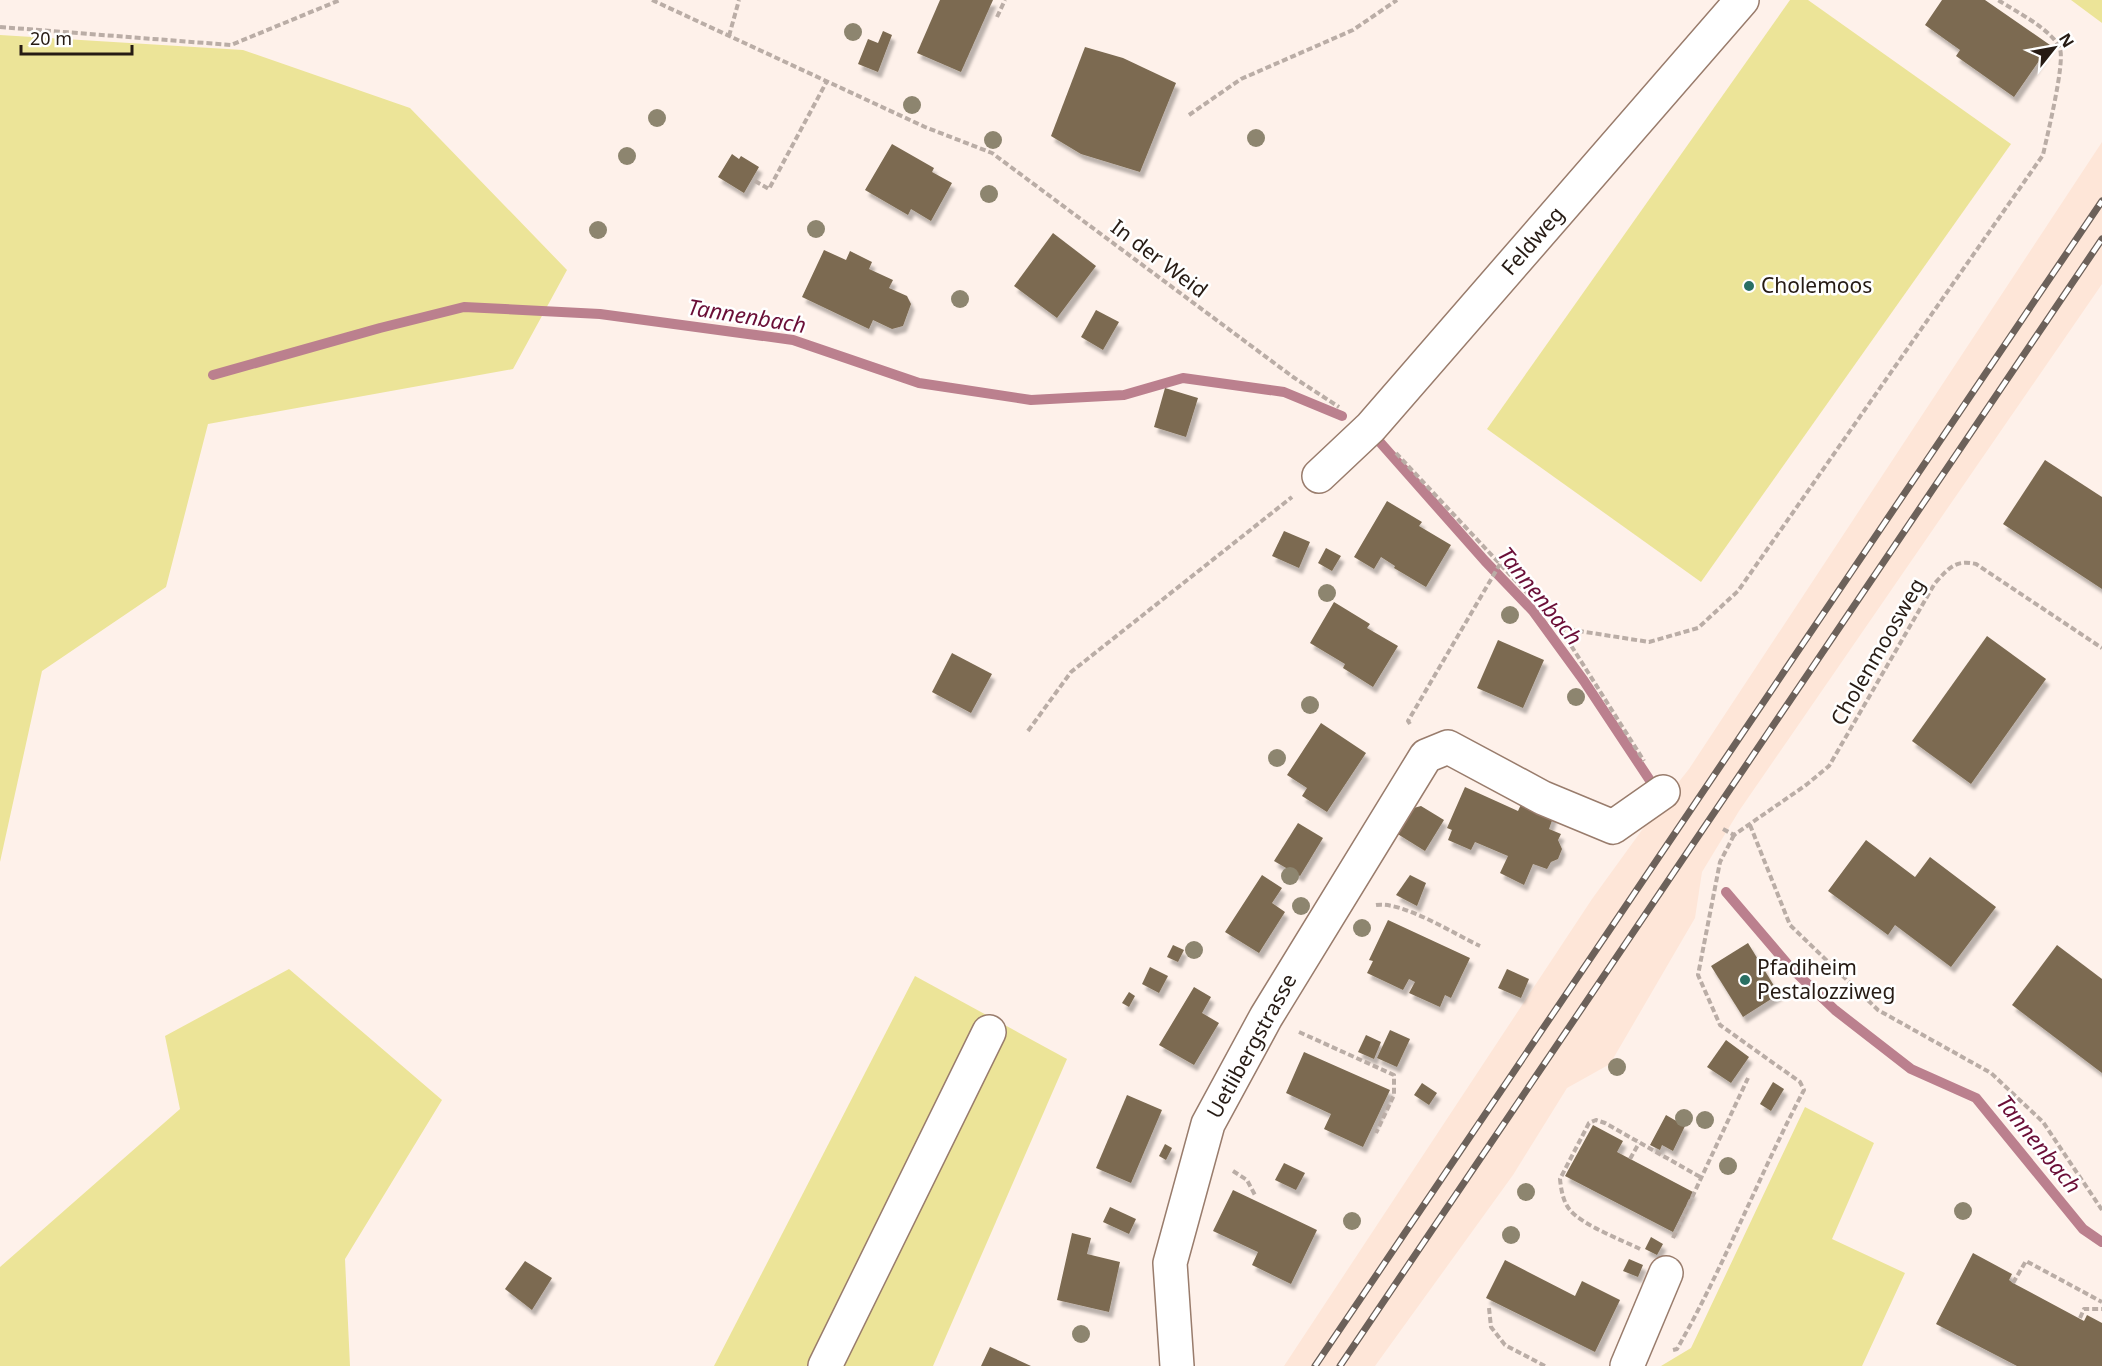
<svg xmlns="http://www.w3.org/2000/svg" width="2102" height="1366" font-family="'Noto Sans',sans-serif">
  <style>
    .built { fill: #fee6d8 }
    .green { fill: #ece498 }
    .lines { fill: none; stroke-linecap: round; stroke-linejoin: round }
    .stream { stroke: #bb808e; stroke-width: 10 }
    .building { fill: #7b6a51; filter: url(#shadow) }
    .minor-casing { stroke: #997c6c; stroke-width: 36 }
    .path { stroke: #baada6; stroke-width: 4; stroke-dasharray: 6 3; stroke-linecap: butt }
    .minor { stroke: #fff; stroke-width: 33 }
    .rail-casing { stroke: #6c615a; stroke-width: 7 }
    .rail { stroke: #fff; stroke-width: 4.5; stroke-dasharray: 14; stroke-linecap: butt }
    .tree { fill: #8d856f }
    .poi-dot { fill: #296f63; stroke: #fff; stroke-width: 2 }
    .labels { text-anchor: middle; stroke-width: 5; stroke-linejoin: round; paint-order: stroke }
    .street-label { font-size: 21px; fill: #261b14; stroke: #fff }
    .poi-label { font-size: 21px; fill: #261b14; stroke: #fff; text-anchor: start }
    .water-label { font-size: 22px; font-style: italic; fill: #6a0e37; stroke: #fff }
  </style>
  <defs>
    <filter id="shadow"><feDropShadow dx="3.5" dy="6" stdDeviation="1.5" flood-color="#0004"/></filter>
  </defs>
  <rect width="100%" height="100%" fill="#fef1ea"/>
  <polygon class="built" points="2102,142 2102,284 1739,811 1702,872 1695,918 1610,1064 1567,1088 1513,1175 1375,1366 1284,1366 1592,899 1655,812 1689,769"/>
  <g class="green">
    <polygon points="1790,0 1808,0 2011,144 1701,582 1487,429"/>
    <polygon points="2071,0 2102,0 2102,23"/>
    <polygon points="0,35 243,50 410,108 567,270 513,369 208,424 166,587 42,671 0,862"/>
    <polygon points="289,969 442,1100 345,1259 350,1366 0,1366 0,1267 180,1109 165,1036"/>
    <polygon points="915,976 1067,1059 933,1366 714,1366"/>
    <polygon points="1805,1107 1874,1143 1832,1239 1905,1273 1862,1366 1661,1366 1691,1348"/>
  </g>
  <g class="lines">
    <g class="stream">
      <polyline points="213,375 380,328 464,307 600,314 793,340 919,383 1031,400 1124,395 1183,378 1284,392 1342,416"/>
      <polyline points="1378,440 1485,561 1533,611 1584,681 1655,788"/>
      <polyline points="1726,892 1790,967 1835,1010 1911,1069 1976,1098 2083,1229 2102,1242"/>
    </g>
  </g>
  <g class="building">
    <polygon points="940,0 993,0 961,72 917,53"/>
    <polygon points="1942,0 1985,0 2050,45 2014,97 1956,56 1960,50 1925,25"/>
    <polygon points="883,31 892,35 878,72 858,64 868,39 878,43"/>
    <polygon points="1085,47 1123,58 1176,83 1140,172 1081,154 1051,136"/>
    <polygon points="892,144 934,168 932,172 952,183 931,221 911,209 908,215 865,190"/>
    <polygon points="732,154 739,159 741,156 759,167 744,193 718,177"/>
    <polygon points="1053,233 1096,266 1057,318 1014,286"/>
    <polygon points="824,250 846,260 850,251 872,262 869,269 893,280 889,288 907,296 911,304 903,326 892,329 873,320 869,329 802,297"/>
    <polygon points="1096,310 1119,322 1103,350 1081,337"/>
    <polygon points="1165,388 1198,398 1186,437 1154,427"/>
    <polygon points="2045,460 2102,497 2102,589 2003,524"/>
    <polygon points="1387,501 1422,522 1419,526 1451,545 1426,587 1394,568 1395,566 1381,557 1374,569 1354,557"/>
    <polygon points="1284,531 1310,542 1299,568 1272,556"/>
    <polygon points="1326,548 1341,556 1332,571 1318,563"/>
    <polygon points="1334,602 1370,624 1367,628 1398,646 1373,687 1343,668 1345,664 1310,643"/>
    <polygon points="1987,636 2046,679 1971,784 1912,741"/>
    <polygon points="1498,640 1544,660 1523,708 1477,688"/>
    <polygon points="952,653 992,674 971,713 932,692"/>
    <polygon points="1321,723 1366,753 1327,812 1302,796 1307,788 1287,775"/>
    <polygon points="1465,787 1518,811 1525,796 1555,812 1549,829 1561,834 1558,840 1562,849 1558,859 1551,862 1547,869 1533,864 1524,885 1500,873 1508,856 1475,842 1471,850 1448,840 1452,830 1447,828"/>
    <polygon points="1421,806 1444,820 1425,851 1396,833 1410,809"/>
    <polygon points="1298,823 1323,838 1300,876 1274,861"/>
    <polygon points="1866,840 1915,877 1930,857 1996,907 1951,967 1895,925 1888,935 1828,891"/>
    <polygon points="1262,875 1282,888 1272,903 1285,912 1259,953 1225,932"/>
    <polygon points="1410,875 1426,883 1417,906 1396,895"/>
    <polygon points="1388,920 1470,958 1451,998 1445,995 1440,1007 1409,993 1415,982 1409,979 1403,990 1367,973 1373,961 1369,960"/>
    <polygon points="1748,943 1779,994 1743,1017 1711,966"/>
    <polygon points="1173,945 1184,950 1178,962 1167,957"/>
    <polygon points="2057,945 2102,979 2102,1073 2012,1005"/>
    <polygon points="1150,967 1168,976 1159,993 1142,984"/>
    <polygon points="1507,969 1529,979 1521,998 1498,988"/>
    <polygon points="1194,987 1211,997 1202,1013 1219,1023 1194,1065 1159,1045"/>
    <polygon points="1129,992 1135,996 1129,1007 1122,1003"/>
    <polygon points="1390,1030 1410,1039 1397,1067 1377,1058"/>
    <polygon points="1366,1035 1381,1042 1374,1059 1358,1052"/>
    <polygon points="1726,1040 1749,1057 1731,1083 1707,1067"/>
    <polygon points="1304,1052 1390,1090 1363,1147 1324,1129 1331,1114 1286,1093"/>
    <polygon points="1773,1082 1784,1089 1771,1111 1760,1104"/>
    <polygon points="1422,1083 1437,1093 1429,1105 1414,1095"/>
    <polygon points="1127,1095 1162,1110 1131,1183 1096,1168"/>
    <polygon points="1666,1115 1685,1126 1673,1151 1662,1145 1660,1150 1650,1145"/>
    <polygon points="1593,1125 1623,1141 1617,1152 1693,1192 1673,1232 1565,1176"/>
    <polygon points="1165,1144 1172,1148 1166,1160 1159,1156"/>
    <polygon points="1284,1163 1305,1173 1296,1190 1275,1180"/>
    <polygon points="1233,1190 1317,1230 1291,1284 1252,1265 1258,1252 1213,1231"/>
    <polygon points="1110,1207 1136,1219 1129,1234 1103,1222"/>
    <polygon points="1072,1233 1091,1238 1087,1254 1120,1262 1109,1312 1057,1300"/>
    <polygon points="1651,1237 1663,1244 1657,1255 1645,1249"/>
    <polygon points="1973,1253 2012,1274 2009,1280 2013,1283 2084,1321 2087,1315 2102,1323 2102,1366 2017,1366 1936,1324"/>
    <polygon points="1629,1259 1643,1265 1638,1277 1623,1271"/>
    <polygon points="1505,1260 1575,1296 1582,1281 1620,1300 1595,1352 1486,1298"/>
    <polygon points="525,1261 552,1278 532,1310 505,1289"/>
    <polygon points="990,1347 1031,1366 981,1366"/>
  </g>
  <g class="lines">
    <g class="minor-casing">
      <g id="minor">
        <polyline points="1319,476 1371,427 1742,0"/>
        <polyline points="825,1366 989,1032"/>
        <polyline points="1177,1366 1170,1263 1208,1124 1266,1017 1426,756 1448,747 1543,798 1613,827 1663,792"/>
        <polyline points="1627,1366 1666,1273"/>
      </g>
    </g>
    <g class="path">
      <polyline points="652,0 925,127 992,153 1293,377 1339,407"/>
      <polyline points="997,17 1005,0"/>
      <polyline points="0,27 231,45 340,0"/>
      <polyline points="729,36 739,0"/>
      <polyline points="1189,115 1241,79 1353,30 1397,0"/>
      <polyline points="755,181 769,189 827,81"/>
      <polyline points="1396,453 1560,628 1644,761"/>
      <path d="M1560,628L1649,642L1698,628L1738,591L2043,155C2047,136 2065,64 2060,49C2053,30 2015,11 1998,0"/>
      <polyline points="1410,724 1408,721 1500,564"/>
      <polyline points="1028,731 1071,672 1292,497"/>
      <polyline points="1750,825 1790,925 1878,1010 1991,1073 2043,1122 2102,1210"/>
      <path d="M1723,829L1734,835L1806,785L1829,766L1935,583C1948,569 1955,559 1976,564L2102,648"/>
      <path d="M1376,905C1403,901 1454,934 1480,946"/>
      <polyline points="1299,1032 1394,1075 1394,1095 1376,1133"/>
      <polyline points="1630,1159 1639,1143"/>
      <polyline points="1233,1171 1247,1180 1256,1197"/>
      <polyline points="1673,1238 1748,1078"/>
      <path d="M1640,1249C1622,1240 1582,1225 1570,1210C1563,1202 1561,1189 1560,1179L1589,1123L1596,1120L1605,1123L1702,1178"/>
      <polyline points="2013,1283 2026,1261 2102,1302"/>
      <polyline points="1489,1308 1491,1327 1505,1345 1545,1366"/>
      <polyline points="2080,1318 2084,1309 2102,1309"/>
      <path d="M1673,1350L1677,1349C1725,1265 1759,1175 1804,1090L1800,1082L1720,1025L1698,975L1720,862L1734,835"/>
    </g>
    <use href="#minor" class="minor"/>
    <g class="rail-casing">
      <g id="rail">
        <polyline points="1315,1366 2102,201"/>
        <polyline points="1340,1366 2102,239"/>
      </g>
    </g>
    <use href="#rail" class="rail"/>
  </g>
  <g class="tree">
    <circle cx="853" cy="32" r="9"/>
    <circle cx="912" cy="105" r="9"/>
    <circle cx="657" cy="118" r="9"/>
    <circle cx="1256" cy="138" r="9"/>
    <circle cx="993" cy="140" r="9"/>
    <circle cx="627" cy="156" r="9"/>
    <circle cx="989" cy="194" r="9"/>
    <circle cx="816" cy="229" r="9"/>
    <circle cx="598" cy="230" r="9"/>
    <circle cx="960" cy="299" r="9"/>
    <circle cx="1327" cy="593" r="9"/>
    <circle cx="1510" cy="615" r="9"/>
    <circle cx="1576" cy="697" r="9"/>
    <circle cx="1310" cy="705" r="9"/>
    <circle cx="1277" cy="758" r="9"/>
    <circle cx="1290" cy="876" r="9"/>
    <circle cx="1301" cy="906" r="9"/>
    <circle cx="1362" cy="928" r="9"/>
    <circle cx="1194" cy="950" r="9"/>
    <circle cx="1617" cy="1067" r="9"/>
    <circle cx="1684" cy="1118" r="9"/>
    <circle cx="1705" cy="1120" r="9"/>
    <circle cx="1728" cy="1166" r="9"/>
    <circle cx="1526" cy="1192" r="9"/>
    <circle cx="1963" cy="1211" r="9"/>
    <circle cx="1352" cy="1221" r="9"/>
    <circle cx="1511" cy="1235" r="9"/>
    <circle cx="1081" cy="1334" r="9"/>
  </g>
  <g class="poi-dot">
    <circle cx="1749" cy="286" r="6"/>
    <circle cx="1745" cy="980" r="6"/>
  </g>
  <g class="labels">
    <g class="street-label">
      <text transform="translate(1533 241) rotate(-49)" y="7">Feldweg</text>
      <text transform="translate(1159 259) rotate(37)" y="7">In der Weid</text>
      <text transform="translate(1878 652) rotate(-60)" y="7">Cholenmoosweg</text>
      <text transform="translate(1252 1046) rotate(-61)" y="7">Uetlibergstrasse</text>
    </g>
    <g class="poi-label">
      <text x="1761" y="293">Cholemoos</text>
      <text x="1757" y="975">Pfadiheim<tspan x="1757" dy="24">Pestalozziweg</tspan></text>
    </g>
    <g class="water-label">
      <text transform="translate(747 316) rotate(9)" y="8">Tannenbach</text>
      <text transform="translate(1540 596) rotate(51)" y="8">Tannenbach</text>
      <text transform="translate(2039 1144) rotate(51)" y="8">Tannenbach</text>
    </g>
  </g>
  <g transform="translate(2054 48) rotate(59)" stroke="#ffffff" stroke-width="4.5" paint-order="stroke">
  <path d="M0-4.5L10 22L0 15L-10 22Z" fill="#261b14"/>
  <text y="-9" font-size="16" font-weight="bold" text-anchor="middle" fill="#261b14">N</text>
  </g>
  <path d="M21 45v9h111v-9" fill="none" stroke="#261b14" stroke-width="3"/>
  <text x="30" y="45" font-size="18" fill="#261b14" stroke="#ffffff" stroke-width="4.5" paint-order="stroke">20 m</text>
</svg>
